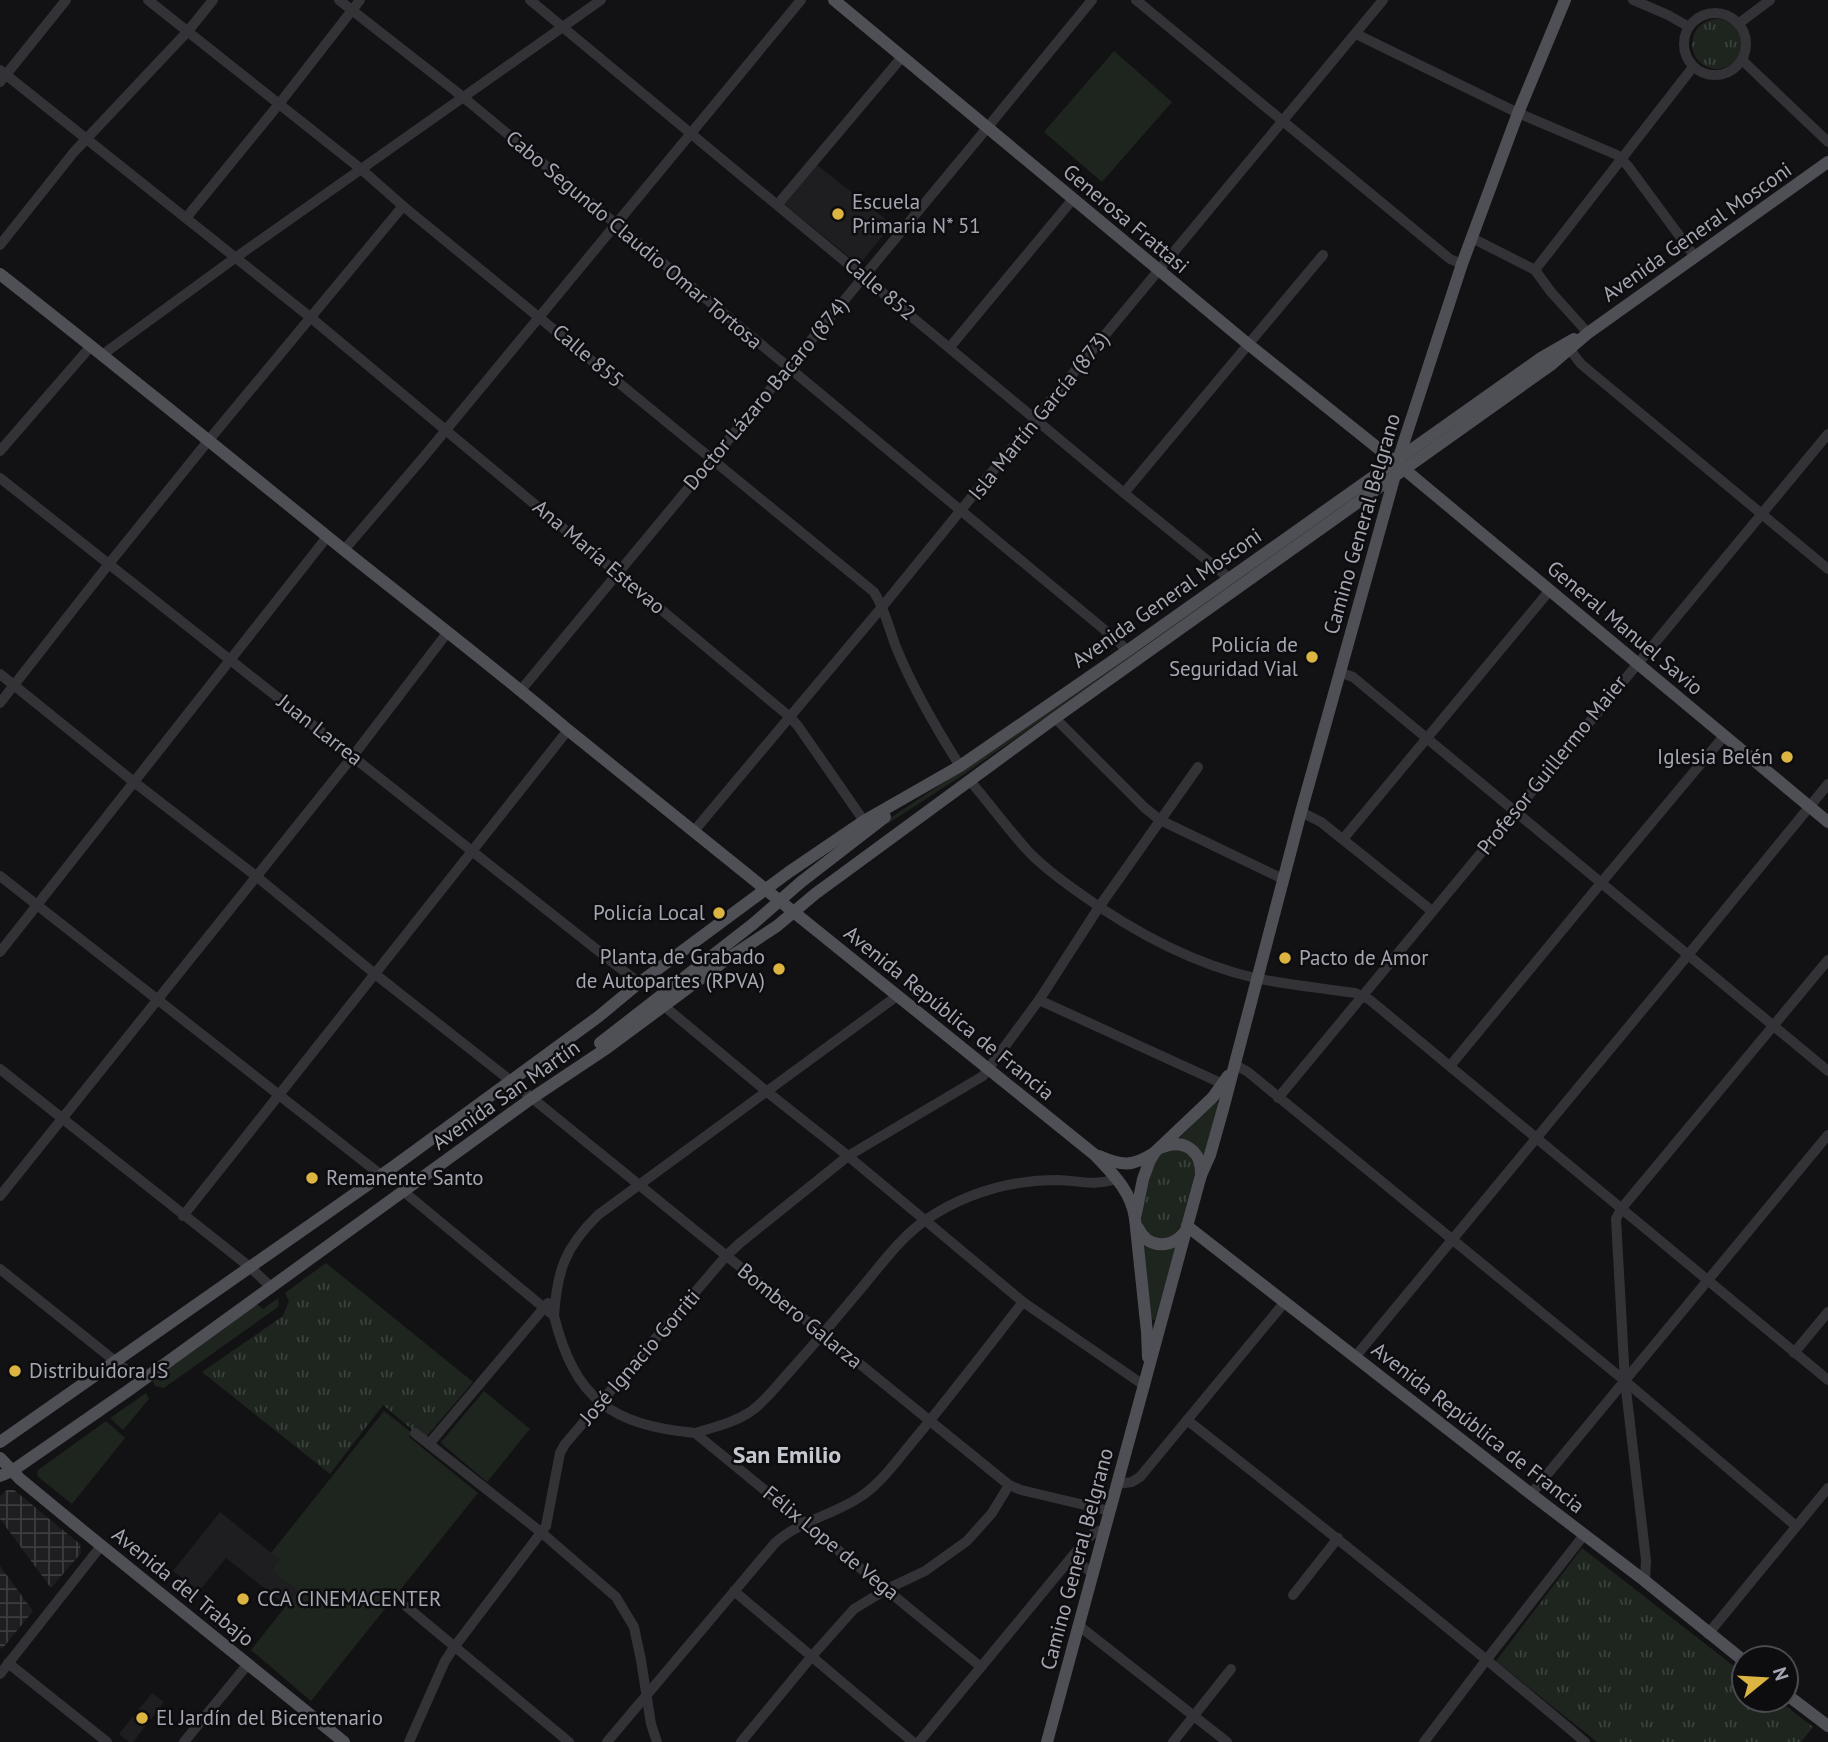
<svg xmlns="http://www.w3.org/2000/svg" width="1828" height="1742" font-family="'PT Sans',sans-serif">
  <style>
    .built { fill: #1e1e20 }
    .industrial { fill: url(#industrial-grid) }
    .grass { fill: #1e251f }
    .park { fill: url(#park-tufts) }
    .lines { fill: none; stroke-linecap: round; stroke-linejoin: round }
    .minor { stroke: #333337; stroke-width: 10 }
    .major { stroke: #4f5056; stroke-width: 12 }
    .poi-dot { fill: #dbb441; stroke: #0d0c0e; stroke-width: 2.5 }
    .labels { text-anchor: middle; stroke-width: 5; stroke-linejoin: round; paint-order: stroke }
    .poi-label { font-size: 21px; fill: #a4a7b2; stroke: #0d0c0e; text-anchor: start }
    .street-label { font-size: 21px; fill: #a4a7b2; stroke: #0d0c0e }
    .quarter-label { font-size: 24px; font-weight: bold; fill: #c5c7ce; stroke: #0d0c0e }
  </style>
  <defs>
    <pattern id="industrial-grid" width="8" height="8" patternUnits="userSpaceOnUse" patternTransform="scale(1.75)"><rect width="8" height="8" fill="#1e1e20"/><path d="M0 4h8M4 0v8" fill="none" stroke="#3c3c3e"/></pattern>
    <pattern id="park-tufts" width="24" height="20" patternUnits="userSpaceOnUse" patternTransform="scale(1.75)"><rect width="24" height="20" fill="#1e251f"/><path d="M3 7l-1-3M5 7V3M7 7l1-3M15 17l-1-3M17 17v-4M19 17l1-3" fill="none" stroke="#3c423d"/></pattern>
  </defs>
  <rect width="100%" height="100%" fill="#121113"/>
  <g class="built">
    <polygon points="817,165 892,224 859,265 784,204"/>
    <polygon points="220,1512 280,1560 299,1591 287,1606 226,1558 199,1591 173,1571"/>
    <polygon points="152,1693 164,1702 133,1742 129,1742 119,1734"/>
  </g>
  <g class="industrial">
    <polygon points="7,1490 14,1490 80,1544 81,1553 51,1588 0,1519 0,1496"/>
    <polygon points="0,1566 33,1611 2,1649 0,1648"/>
  </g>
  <g class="grass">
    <polygon points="1114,51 1172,102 1102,182 1044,132"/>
    <polygon points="1389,470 1234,585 966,773 889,823 884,824 884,822 961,771"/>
    <polygon points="1217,1102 1219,1104 1204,1157 1177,1141 1213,1103"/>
    <polygon points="1142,1241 1176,1247 1155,1320 1150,1319"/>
    <polygon points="278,1298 279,1304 278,1307 164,1388 155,1386 153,1381 158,1374 256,1303 263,1309"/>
    <polygon points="484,1391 530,1429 487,1482 442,1444 441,1442"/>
    <polygon points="146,1393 149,1399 123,1430 110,1418"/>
    <polygon points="384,1411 412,1433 409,1437 478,1493 311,1701 251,1650 298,1591 272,1570 280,1560 271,1553"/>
    <polygon points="106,1421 125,1438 72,1504 37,1476 38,1470"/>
  </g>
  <g class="park">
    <circle cx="1717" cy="44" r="25"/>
    <path d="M1179,1148L1190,1156L1196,1169L1180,1231L1177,1236L1158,1241L1142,1228C1140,1210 1146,1164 1162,1152C1167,1149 1173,1149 1179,1148Z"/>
    <polygon points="326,1263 473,1382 427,1436 418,1429 415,1432 383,1405 330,1474 202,1372 283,1316 289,1301 285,1293"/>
    <polygon points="1582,1548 1744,1674 1744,1700 1778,1700 1813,1727 1801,1742 1597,1742 1496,1661"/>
  </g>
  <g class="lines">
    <g class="minor">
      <path d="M148,0L361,169L403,206L874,592C885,609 889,629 896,647C913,689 936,728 960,766"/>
      <polyline points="339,0 463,97 1118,641 1127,651"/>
      <polyline points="530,0 1124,493 1229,578"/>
      <polyline points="1136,0 1450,259 1462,264"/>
      <polyline points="1633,0 1668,15 1689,27"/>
      <circle cx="1715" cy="44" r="31"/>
      <polyline points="1738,24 1770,0"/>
      <polyline points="1356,34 1518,113 1617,155 1628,166 1695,257"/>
      <polyline points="1742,60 1828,142"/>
      <polyline points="0,70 310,317 790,717 798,726 864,821"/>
      <polyline points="0,82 66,0"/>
      <polyline points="778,204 902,57"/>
      <polyline points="186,218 279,104 360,0"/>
      <polyline points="1472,238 1535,270 1551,292 1588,333"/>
      <polyline points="0,245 74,152 188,31 213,0"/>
      <polyline points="1535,270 1693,67"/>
      <polyline points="1567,346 1581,364 1828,569"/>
      <polyline points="950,347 1073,199"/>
      <polyline points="102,355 235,258 601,0"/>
      <polyline points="0,451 91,346"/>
      <polyline points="0,478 639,983"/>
      <polyline points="1124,493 1323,255"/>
      <polyline points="344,550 422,459 801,0"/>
      <polyline points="1339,672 1353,677 1828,1071"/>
      <polyline points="0,674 134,782 256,876 375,974 511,1081 1009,1485 1021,1490 1110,1511"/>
      <polyline points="521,690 987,128 1092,0"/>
      <polyline points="0,703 108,565 208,441 403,206"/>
      <polyline points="1055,718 1145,808 1160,820 1283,879"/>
      <path d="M970,781C990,804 1008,829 1028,851C1043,867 1061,880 1078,892C1132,931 1190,963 1255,978C1288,985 1322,988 1355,993L1370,1000L1828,1380"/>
      <polyline points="1301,812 1321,822 1432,911"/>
      <polyline points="694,831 882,607 1036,418 1383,0"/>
      <polyline points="1343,839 1550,590"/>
      <polyline points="0,876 381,1175"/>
      <polyline points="0,952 327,537"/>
      <polyline points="1039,1000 1223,1084"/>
      <polyline points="664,1006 766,1091 848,1156 1023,1302 1145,1386"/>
      <polyline points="1234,1064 1248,1072 1625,1381 1796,1526"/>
      <polyline points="1450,1066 1601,883 1724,736"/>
      <polyline points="0,1069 251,1268 271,1287"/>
      <polyline points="1278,1098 1828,434"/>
      <path d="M403,1191L554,1316C575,1399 611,1425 695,1433L981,1667"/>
      <polyline points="0,1196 353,756 447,633"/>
      <polyline points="183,1216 568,730"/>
      <polyline points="0,1269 140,1381"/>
      <path d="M554,1316C557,1271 565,1247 598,1215L897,996"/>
      <polyline points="1794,1353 1828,1312"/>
      <polyline points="1355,1357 1688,955 1828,784"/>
      <path d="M1187,1420C1321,1525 1455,1632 1585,1742"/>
      <polyline points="415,1433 542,1533 616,1597 634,1627 641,1660 651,1724 657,1742"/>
      <path d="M695,1433C714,1427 733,1423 750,1412C766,1401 778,1384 791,1370C816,1342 840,1314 864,1285C883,1262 902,1236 927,1219C966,1193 1011,1180 1058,1180C1080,1181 1095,1186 1116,1179"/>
      <polyline points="429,1444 548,1303"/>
      <polyline points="1117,1484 1132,1482 1140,1477 1284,1303"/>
      <polyline points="1531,1494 1828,1135"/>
      <polyline points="1071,1558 1093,1573"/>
      <polyline points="1645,1581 1646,1560 1625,1381 1616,1219 1621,1209 1828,960"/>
      <polyline points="734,1591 913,1742"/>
      <polyline points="1293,1595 1338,1538"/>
      <polyline points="407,1607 569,1742"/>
      <polyline points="1078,1625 1227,1742"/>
      <polyline points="1708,1634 1828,1488"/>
      <polyline points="8,1663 107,1742"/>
      <polyline points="0,1674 101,1546"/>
      <polyline points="184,1742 248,1664"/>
      <polyline points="409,1742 445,1661 455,1646 546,1526 560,1453 565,1444 726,1256 740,1243 848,1156 983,1076 1039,1000 1099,907 1198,767"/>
      <path d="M607,1742L775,1543C800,1520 835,1515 863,1495C883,1481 898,1459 914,1440C951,1395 987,1348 1023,1302"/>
      <polyline points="741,1742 812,1656 854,1609 887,1589 925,1571 967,1541 992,1513 1009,1485"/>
      <polyline points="919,1742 1085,1541 1095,1532 1105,1529"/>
      <polyline points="1173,1742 1231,1669"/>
      <polyline points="1424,1742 1487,1659 1584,1535"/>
    </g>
    <g class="major">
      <polyline points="834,0 1248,344 1404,469 1828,822"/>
      <path d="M0,274C116,365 230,458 344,550C419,610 495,668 568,730L1095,1155C1113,1174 1131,1191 1135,1218"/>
      <polyline points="1399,457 1462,264 1518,113 1565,0"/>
      <polyline points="600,1043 753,924 801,882 885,817"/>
      <path d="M1163,1147C1185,1138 1202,1152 1201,1175"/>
      <path d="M1099,1156C1122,1166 1132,1167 1154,1153"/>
      <polyline points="1187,1226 1531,1494 1645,1581 1744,1661"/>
      <path d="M1138,1228C1148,1249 1171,1249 1185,1232"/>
      <polyline points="1148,1357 1147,1332 1135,1218 1143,1179 1150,1160 1155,1152 1213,1097 1228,1076"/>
      <polyline points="0,1442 393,1167 598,1017 639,983 789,872 864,821 960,766 1127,651 1541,358 1574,339"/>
      <polyline points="0,1458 20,1479 71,1521 344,1742"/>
      <polyline points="0,1476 12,1471 129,1390 532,1098 607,1048 727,959 777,926 815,894 1055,718 1552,364 1588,333 1828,162"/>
      <polyline points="1786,1694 1828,1726"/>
      <polyline points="1047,1742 1201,1175 1210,1155 1223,1109 1301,812 1395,475"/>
    </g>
  </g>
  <g class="poi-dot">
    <circle cx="838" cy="214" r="7"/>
    <circle cx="1312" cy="657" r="7"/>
    <circle cx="1787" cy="757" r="7"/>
    <circle cx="719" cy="913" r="7"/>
    <circle cx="1285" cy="958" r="7"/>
    <circle cx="779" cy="969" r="7"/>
    <circle cx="312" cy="1178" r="7"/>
    <circle cx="15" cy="1371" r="7"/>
    <circle cx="243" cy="1599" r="7"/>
    <circle cx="142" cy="1718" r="7"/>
  </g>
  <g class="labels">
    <g class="poi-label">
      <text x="852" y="209">Escuela<tspan x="852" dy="24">Primaria N* 51</tspan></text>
      <text x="1298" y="652" text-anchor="end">Policía de<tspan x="1298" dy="24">Seguridad Vial</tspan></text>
      <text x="1773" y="764" text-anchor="end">Iglesia Belén</text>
      <text x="705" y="920" text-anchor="end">Policía Local</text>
      <text x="765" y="964" text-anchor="end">Planta de Grabado<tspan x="765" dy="24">de Autopartes (RPVA)</tspan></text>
      <text x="1299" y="965">Pacto de Amor</text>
      <text x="326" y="1185">Remanente Santo</text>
      <text x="29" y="1378">Distribuidora JS</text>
      <text x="257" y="1606">CCA CINEMACENTER</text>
      <text x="156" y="1725">El Jardín del Bicentenario</text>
    </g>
    <g class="street-label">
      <text transform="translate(1126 219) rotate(40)" y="7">Generosa Frattasi</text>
      <text transform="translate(1697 232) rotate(-35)" y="7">Avenida General Mosconi</text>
      <text transform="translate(634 240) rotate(40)" y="7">Cabo Segundo Claudio Omar Tortosa</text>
      <text transform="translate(880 289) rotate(40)" y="7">Calle 852</text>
      <text transform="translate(588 356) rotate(40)" y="7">Calle 855</text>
      <text transform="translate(766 394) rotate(-50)" y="7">Doctor Lázaro Bacaro (874)</text>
      <text transform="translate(1039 416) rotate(-51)" y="7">Isla Martín García (873)</text>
      <text transform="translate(1362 524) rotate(-74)" y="7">Camino General Belgrano</text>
      <text transform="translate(599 557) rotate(40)" y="7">Ana María Estevao</text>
      <text transform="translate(1167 598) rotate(-35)" y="7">Avenida General Mosconi</text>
      <text transform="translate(1625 628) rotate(40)" y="7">General Manuel Savio</text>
      <text transform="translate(320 730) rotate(38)" y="7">Juan Larrea</text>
      <text transform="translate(1552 765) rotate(-51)" y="7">Profesor Guillermo Maier</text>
      <text transform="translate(949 1013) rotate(39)" y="7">Avenida República de Francia</text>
      <text transform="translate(506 1095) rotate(-35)" y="7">Avenida San Martín</text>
      <text transform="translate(800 1316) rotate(39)" y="7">Bombero Galarza</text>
      <text transform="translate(640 1357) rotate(-49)" y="7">José Ignacio Gorriti</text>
      <text transform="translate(1478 1428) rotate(38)" y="7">Avenida República de Francia</text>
      <text transform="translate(831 1543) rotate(39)" y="7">Félix Lope de Vega</text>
      <text transform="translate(1077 1559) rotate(-75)" y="7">Camino General Belgrano</text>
      <text transform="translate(183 1587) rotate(39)" y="7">Avenida del Trabajo</text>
    </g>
    <g class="quarter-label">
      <text x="787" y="1463">San Emilio</text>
    </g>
  </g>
  <g transform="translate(1765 1679) rotate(72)"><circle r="33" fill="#0d0c0e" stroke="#494a50" stroke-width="2"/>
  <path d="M0-5L12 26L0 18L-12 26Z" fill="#dbb441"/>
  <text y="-10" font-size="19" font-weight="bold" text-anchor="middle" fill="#a4a7b2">N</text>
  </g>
</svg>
